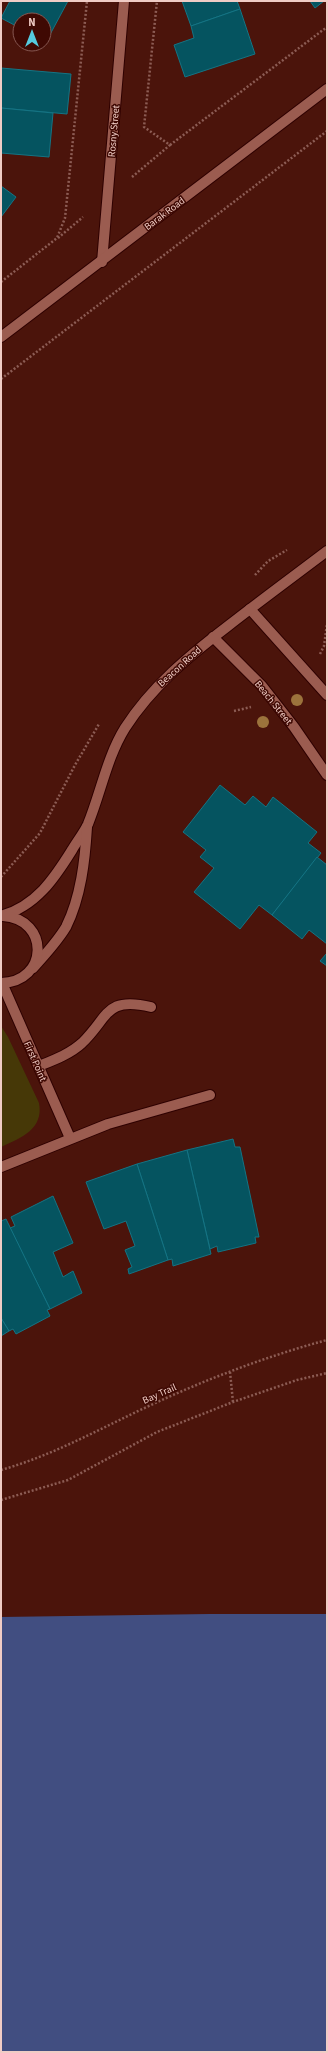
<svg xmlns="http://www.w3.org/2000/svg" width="328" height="2053" font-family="'Source Sans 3',sans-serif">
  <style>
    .green { fill: #463807 }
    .water { fill: #414e81 }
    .building { fill: #055460; stroke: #147484 }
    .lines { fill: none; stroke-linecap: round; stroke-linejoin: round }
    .minor-casing { stroke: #2e0000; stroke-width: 12 }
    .path { stroke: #8c5c54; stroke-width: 2.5; stroke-dasharray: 2 2; stroke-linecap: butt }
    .minor { stroke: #9b5c50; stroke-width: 10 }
    .tree { fill: #9c733c }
    .labels { text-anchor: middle; stroke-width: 3; stroke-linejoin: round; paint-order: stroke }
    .street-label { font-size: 10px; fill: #f0ccc5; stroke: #3f0903 }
  </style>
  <rect width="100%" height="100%" fill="#4b140b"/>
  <path class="green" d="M1,1026L8,1037L39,1103C44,1129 21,1138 1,1147Z"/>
  <polygon class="water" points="209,1614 327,1614 327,2052 1,2052 1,1617"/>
  <g class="building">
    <polygon points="10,1 68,1 46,42 44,41 44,20 20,20 20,28 1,18"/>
    <polygon points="182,1 237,1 240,9 191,26"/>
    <polygon points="310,1 324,1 315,8"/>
    <polygon points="240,9 255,54 185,77 174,45 194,38 191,26"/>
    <polygon points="1,68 71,74 67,114 1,108"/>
    <polygon points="1,108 53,113 49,157 1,153"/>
    <polygon points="1,186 16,197 1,217"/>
    <polygon points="220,785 245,805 253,796 266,807 273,797 317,832 308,843 321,853 272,915 259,905 240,929 194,892 214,868 200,857 206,850 183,832"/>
    <polygon points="317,857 327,865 327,944 309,930 302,939 272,915"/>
    <polygon points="327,953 327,966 320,961"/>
    <polygon points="233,1139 235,1147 240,1147 259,1237 255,1237 256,1243 218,1252 217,1246 210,1249 187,1150"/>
    <polygon points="187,1150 211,1254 173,1266 172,1259 168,1260 137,1164"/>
    <polygon points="137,1164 168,1260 129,1274 128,1269 132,1267 125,1250 135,1246 126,1221 104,1229 86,1182"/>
    <polygon points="53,1196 73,1243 53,1252 63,1277 73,1271 82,1293 50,1309 10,1228 15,1226 11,1217"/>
    <polygon points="6,1219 50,1309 47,1310 50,1316 16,1334 13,1329 9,1331 1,1318 1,1221"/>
    <polygon points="1,1318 9,1331 1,1336"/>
  </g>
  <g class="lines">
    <g class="minor-casing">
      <g id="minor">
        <polyline points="102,262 124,1"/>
        <polyline points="1,337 327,89"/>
        <polyline points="250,609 327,695"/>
        <polyline points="213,637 262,686 294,727 327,775"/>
        <path d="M1,916C36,906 54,879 72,850C77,841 84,833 88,824C101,792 107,757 125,728C152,686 189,656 228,626C260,601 294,576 327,551"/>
        <path d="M33,968C45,955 57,942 66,927C81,897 85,860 87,827"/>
        <path d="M1,983C49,982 50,919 3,916"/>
        <polyline points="2,983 70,1138"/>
        <path d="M39,1066C54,1060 70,1054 82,1043C109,1017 105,996 151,1007"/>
        <polyline points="1,1167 108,1124 210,1095"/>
      </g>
    </g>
    <g class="path">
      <polyline points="170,145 327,27"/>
      <polyline points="132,177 170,145 144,127 157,1"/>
      <polyline points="58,238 83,217"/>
      <polyline points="1,282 57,238 65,218 87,1"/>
      <polyline points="1,379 327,131"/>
      <polyline points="255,575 268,561 287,550"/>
      <polyline points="320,654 324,646 327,624"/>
      <polyline points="234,711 251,707"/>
      <polyline points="1,877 40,833 75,765 99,724"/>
      <polyline points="230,1372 233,1402"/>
      <path d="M1,1470C54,1455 101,1428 151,1405C207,1379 267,1356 327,1340"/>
      <polyline points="1,1500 68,1480 157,1432 233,1402 297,1380 327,1373"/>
    </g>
    <use href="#minor" class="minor"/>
  </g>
  <g class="tree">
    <circle cx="297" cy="700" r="6"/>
    <circle cx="263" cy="722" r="6"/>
  </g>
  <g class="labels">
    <g class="street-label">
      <text transform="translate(113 131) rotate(-85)" y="4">Rosny Street</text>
      <text transform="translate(164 213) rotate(-37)" y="4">Barak Road</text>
      <text transform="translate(179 666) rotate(-42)" y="4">Beacon Road</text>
      <text transform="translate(274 702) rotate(51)" y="4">Beach Street</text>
      <text transform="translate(36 1061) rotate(66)" y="4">First Point</text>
      <text transform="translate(159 1393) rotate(-24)" y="4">Bay Trail</text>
    </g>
  </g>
  <rect width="328" height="2053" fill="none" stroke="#f0ccc5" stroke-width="4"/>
  <g transform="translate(32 32)"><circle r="19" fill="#3f0903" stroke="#865751"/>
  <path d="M0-3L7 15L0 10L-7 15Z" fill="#55cadf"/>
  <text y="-6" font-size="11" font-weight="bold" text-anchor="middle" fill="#f0ccc5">N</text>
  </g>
</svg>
